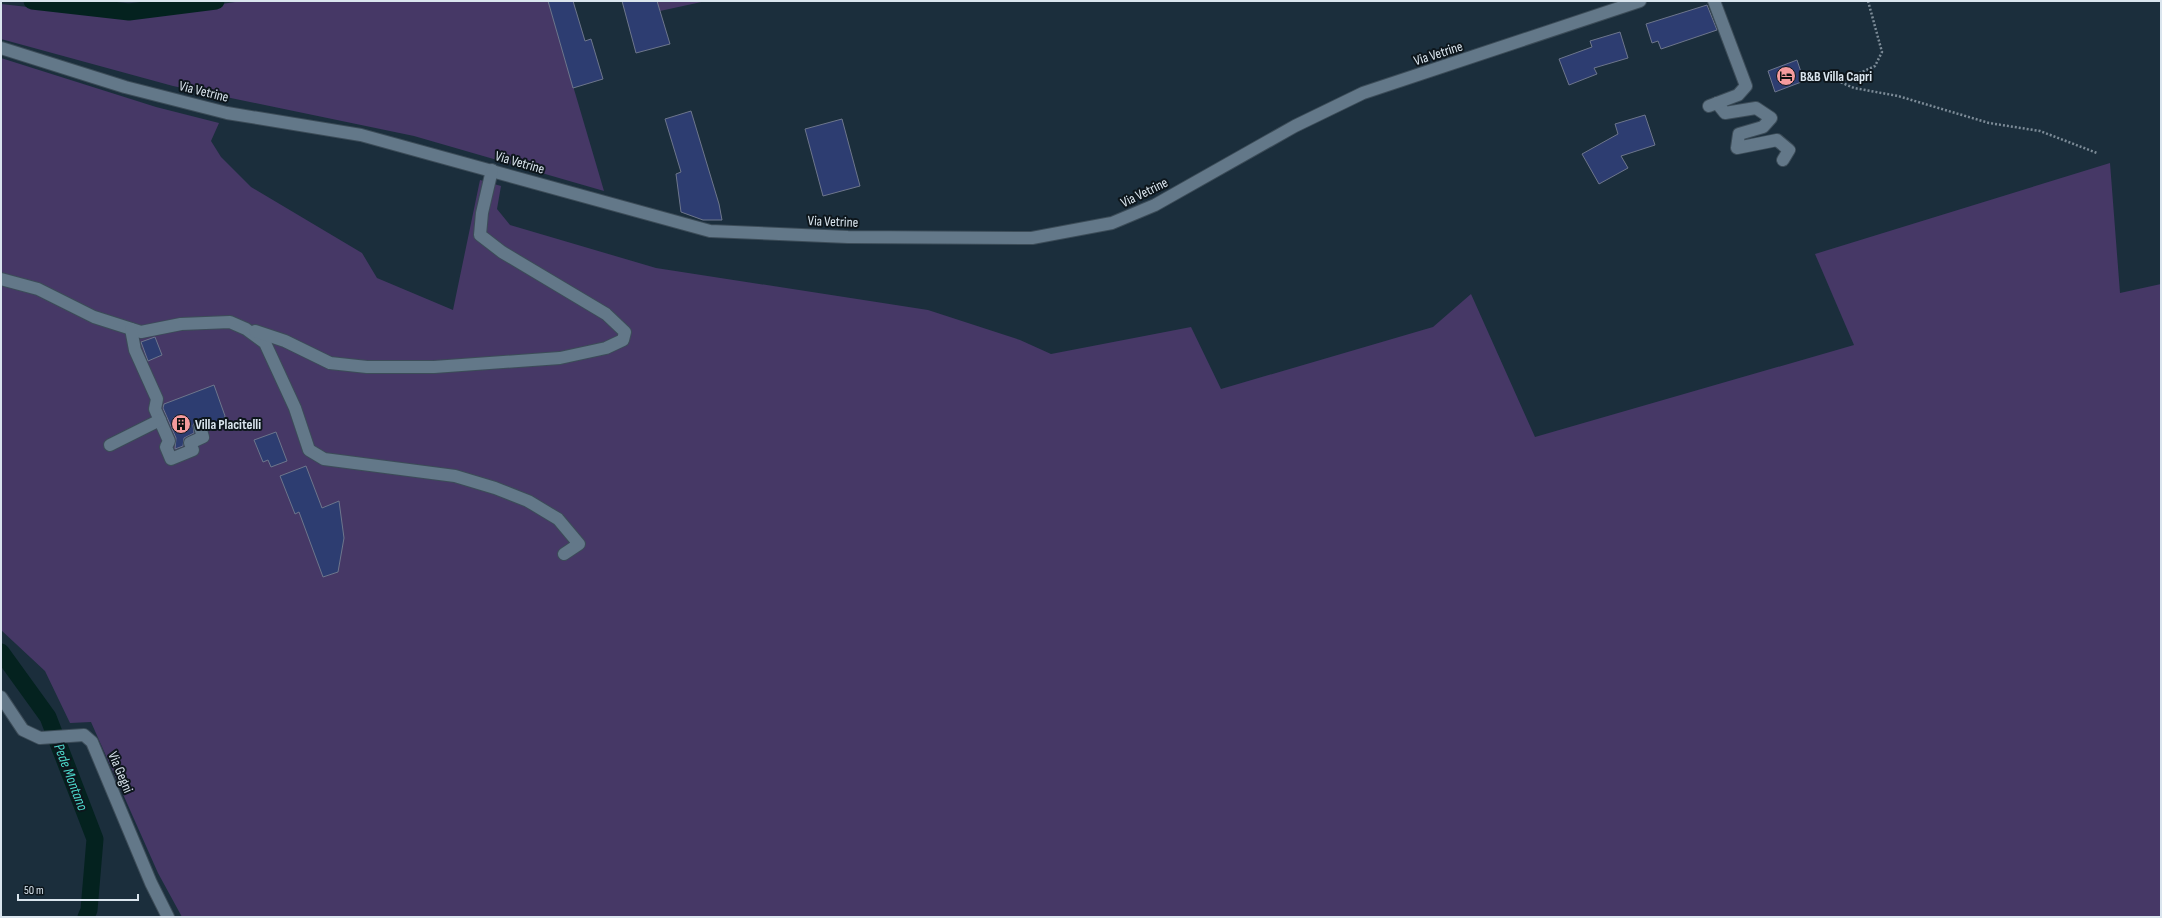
<svg xmlns="http://www.w3.org/2000/svg" width="2162" height="918" font-family="'Sofia Sans Condensed',sans-serif">
  <style>
    .green { fill: #463866 }
    .lines { fill: none; stroke-linecap: round; stroke-linejoin: round }
    .canal { stroke: #04221f; stroke-width: 17 }
    .building { fill: #2d3d71; stroke: #6d768c }
    .minor-casing { stroke: #3c4c58; stroke-width: 14 }
    .path { stroke: #7c8b97; stroke-width: 2.5; stroke-dasharray: 2 2; stroke-linecap: butt }
    .minor { stroke: #637889; stroke-width: 12 }
    .labels { text-anchor: middle; stroke-width: 4; stroke-linejoin: round; paint-order: stroke }
    .street-label { font-size: 14px; fill: #dae5ee; stroke: #0d161c }
    .poi-label { font-size: 14px; font-weight: bold; fill: #dae5ee; stroke: #0d161c; text-anchor: start }
    .water-label { font-size: 15px; font-style: italic; fill: #4cd8cb; stroke: #0d161c }
  </style>
  <rect width="100%" height="100%" fill="#1b2e3c"/>
  <g class="green">
    <polygon points="242,1 548,1 604,191 414,136 173,86 1,39 1,4 127,18"/>
    <polygon points="657,1 706,1 660,11"/>
    <polygon points="1,58 156,107 219,123 211,141 221,157 251,187 362,253 377,278 453,310 480,180 501,186 497,209 510,225 656,268 928,310 1020,340 1051,354 1191,327 1221,389 1433,327 1471,294 1535,437 1854,345 1815,254 2110,163 2120,293 2161,284 2161,917 182,917 158,873 91,722 70,723 45,671 1,630"/>
  </g>
  <g class="lines">
    <g class="canal">
      <polyline points="32,1 129,12 216,1"/>
      <polyline points="1,652 48,717 95,839 89,910 86,917"/>
    </g>
  </g>
  <g class="building">
    <polygon points="548,1 573,1 585,41 591,39 603,79 573,88"/>
    <polygon points="622,1 657,1 670,44 636,53"/>
    <polygon points="1707,5 1717,30 1661,49 1658,41 1652,43 1646,24"/>
    <polygon points="1620,32 1628,58 1594,68 1597,74 1569,85 1559,59 1592,47 1590,41"/>
    <polygon points="1797,60 1804,81 1775,92 1768,71"/>
    <polygon points="691,111 719,204 722,220 703,220 681,212 676,174 681,172 665,119"/>
    <polygon points="1645,115 1655,145 1621,156 1628,168 1599,184 1582,154 1618,134 1615,124"/>
    <polygon points="842,119 860,186 823,196 805,129"/>
    <polygon points="155,337 162,355 148,361 141,342"/>
    <polygon points="214,385 225,416 223,422 208,428 205,421 197,420 193,425 194,433 184,438 183,446 175,449 176,438 163,408 164,404"/>
    <polygon points="276,432 287,461 271,467 268,460 263,462 254,440"/>
    <polygon points="306,466 322,508 339,501 344,538 338,572 323,577 299,512 295,514 280,476"/>
  </g>
  <g class="lines">
    <g class="minor-casing">
      <g id="minor">
        <polyline points="1,48 125,87 227,113 361,135 710,231 848,237 1032,238 1112,223 1155,205 1295,126 1363,93 1640,1"/>
        <polyline points="1717,103 1725,113 1756,108 1771,118 1763,127 1739,134 1737,148 1777,140 1789,150 1783,160"/>
        <polyline points="1709,106 1738,95 1746,86 1714,1"/>
        <polyline points="1,279 38,289 94,317 141,332 181,324 230,322 246,329 265,343 295,408 309,450 324,459 455,476 495,488 528,501 558,519 579,544 564,554"/>
        <polyline points="131,329 135,350 157,399 155,409 169,441 166,447 171,459 193,450 190,443 203,437 200,427"/>
        <polyline points="255,331 285,341 330,363 367,367 434,367 560,358 606,348 623,340 625,332 606,314 502,252 480,235 482,213 492,170"/>
        <polyline points="110,445 160,420"/>
        <polyline points="1,697 23,730 40,738 84,735 92,742 151,883 168,917"/>
      </g>
    </g>
    <polyline class="path" points="1868,1 1882,52 1875,66 1840,82 1854,88 1898,96 1989,123 2040,131 2097,153"/>
    <use href="#minor" class="minor"/>
  </g>
  <defs>
    <g id="hotel-disc" transform="scale(1)"><circle r="9.5" fill="#f59b9d" stroke="#0d161c"/><path d="M-6-4.5h1.5V1H6V5H4.5V3h-9V5H-6ZM-4 0a1.8 1.8 0 1 1 3.6 0ZM.5 0V-2.5h3Q6-2.5 6 0Z" fill="#111"/></g>
    <g id="building-disc" transform="scale(1)"><circle r="9.5" fill="#f59b9d" stroke="#0d161c"/><path d="M-4-6H4V6H1V3H-1V6H-4ZM-2.5-4.3h1.7v1.8h-1.7ZM.8-4.3h1.7v1.8H.8ZM-2.5-1h1.7V.8h-1.7ZM.8-1h1.7V.8H.8Z" fill="#111"/></g>
  </defs>
  <g fill-rule="evenodd">
    <use href="#hotel-disc" x="1786" y="76"/>
    <use href="#building-disc" x="181" y="424"/>
  </g>
  <g class="labels">
    <g class="street-label">
      <text transform="translate(1438 53) rotate(-18)" y="5">Via Vetrine</text>
      <text transform="translate(204 91) rotate(14)" y="5">Via Vetrine</text>
      <text transform="translate(520 162) rotate(16)" y="5">Via Vetrine</text>
      <text transform="translate(1144 192) rotate(-26)" y="5">Via Vetrine</text>
      <text transform="translate(833 221) rotate(2)" y="5">Via Vetrine</text>
      <text transform="translate(121 772) rotate(67)" y="5">Via Gegni</text>
    </g>
    <g class="poi-label">
      <text x="1800" y="81">B&amp;B Villa Capri</text>
      <text x="195" y="429">Villa Placitelli</text>
    </g>
    <g class="water-label">
      <text transform="translate(71 777) rotate(69)" y="5">Pede Montano</text>
    </g>
  </g>
  <rect width="2162" height="918" fill="none" stroke="#dae5ee" stroke-width="4"/>
  <path d="M18 894v6h120v-6" fill="none" stroke="#dae5ee" stroke-width="2"/>
  <text x="24" y="894" font-size="12" fill="#dae5ee" stroke="#0d161c" stroke-width="3" paint-order="stroke">50 m</text>
</svg>
